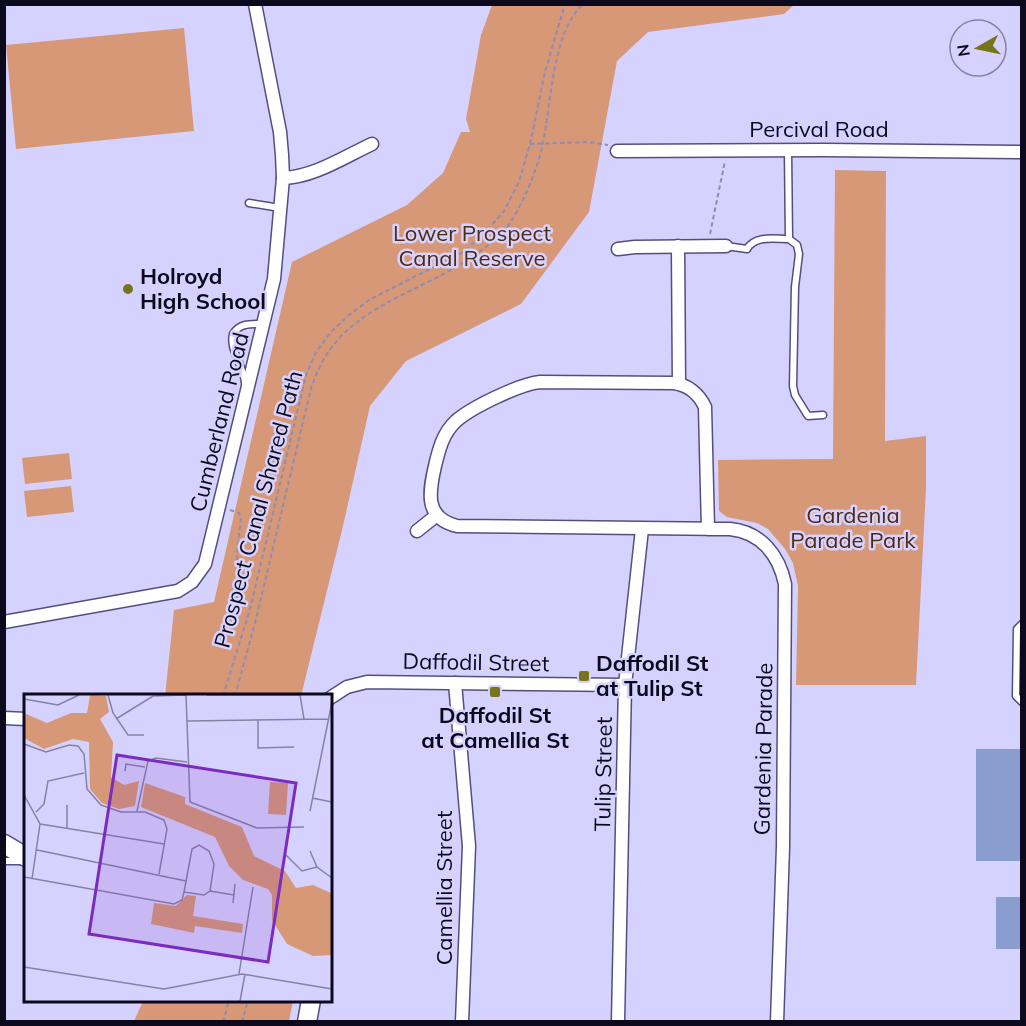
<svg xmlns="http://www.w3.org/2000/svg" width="1026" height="1026" font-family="Mulish,sans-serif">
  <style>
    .green { fill: #d69877 }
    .building { fill: #8a9dcf }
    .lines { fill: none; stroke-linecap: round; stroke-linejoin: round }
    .lane-casing { stroke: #544e7e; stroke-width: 9 }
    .street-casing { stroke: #544e7e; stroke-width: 15 }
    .secondary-casing { stroke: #544e7e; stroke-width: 21 }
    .path { stroke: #908cb0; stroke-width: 2; stroke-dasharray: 4.5 3; stroke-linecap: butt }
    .lane { stroke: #fff; stroke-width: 6 }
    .street { stroke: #fff; stroke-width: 12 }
    .secondary { stroke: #fff; stroke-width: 18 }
    .poi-dot { fill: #77751b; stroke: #d6d2ff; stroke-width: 2 }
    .labels { text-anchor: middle; stroke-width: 5; stroke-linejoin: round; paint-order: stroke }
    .street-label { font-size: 22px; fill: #0c091c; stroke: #d6d2ff }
    .park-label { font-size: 22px; fill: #502913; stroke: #d6d2ff }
    .poi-label { font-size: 22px; font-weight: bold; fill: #0c091c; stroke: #d6d2ff; text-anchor: start }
    .inset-road { fill: none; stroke: #8582a4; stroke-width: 1.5 }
    .view { fill: #7b2cbf; fill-opacity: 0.15; stroke: #7b2cbf; stroke-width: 3 }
    .inset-edge { fill: none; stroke: #0c091c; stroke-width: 3 }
  </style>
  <rect width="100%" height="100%" fill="#d6d2ff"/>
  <g class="green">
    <polygon points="492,5 794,5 784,14 648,32 617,61 589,212 521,304 406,361 370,406 343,526 301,696 165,696 174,610 214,602 292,262 407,205 443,173 461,132 470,132 466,119 481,35"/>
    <polygon points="184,28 194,131 16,149 6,45"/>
    <polygon points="835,170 886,171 885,441 926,436 926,488 916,685 796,685 798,586 793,563 785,549 768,529 757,523 727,517 719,511 718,460 833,459"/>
    <polygon points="69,453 72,479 25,484 22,458"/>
    <polygon points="71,486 74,512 27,517 24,491"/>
    <polygon points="143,1001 143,1000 293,1001 289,1021 134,1021"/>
  </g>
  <g class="building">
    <rect x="976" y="749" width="46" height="112"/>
    <rect x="996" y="897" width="26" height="52"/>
  </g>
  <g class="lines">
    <g class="lane-casing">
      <g id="lane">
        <polyline points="249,203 280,208"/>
        <polyline points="789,239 797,245 799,254 795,287 793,386 795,395 808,416 823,415"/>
        <path d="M726,246L747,249C755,235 774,239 789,239L788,151"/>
        <path d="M245,383C244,367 229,350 233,334C240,323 250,324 263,324"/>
        <polyline points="1022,624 1017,629 1016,696 1022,702"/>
        <polyline points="4,861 22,861"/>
      </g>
    </g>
    <g class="street-casing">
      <g id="street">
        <polyline points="617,151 825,150 1022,152"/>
        <path d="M283,178C314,177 344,157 372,144"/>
        <polyline points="678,246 679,384"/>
        <polyline points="618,249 635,247 726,246"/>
        <path d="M708,529L705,407C699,394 688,385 674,383L540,382C520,384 472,407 456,421C443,433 439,449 435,466C429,492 424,518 457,526L730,529C761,532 779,555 785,584L783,847L777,1022"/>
        <polyline points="417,531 437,515"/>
        <polyline points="4,622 178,591 192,582 205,564 274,279 283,178 282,155 280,132 255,4"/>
        <polyline points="455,683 469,846 462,1022"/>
        <polyline points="330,698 347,687 367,682 625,685"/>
        <polyline points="4,718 26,719"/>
        <polyline points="618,1022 625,685 642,529"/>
      </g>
    </g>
    <g class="secondary-casing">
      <g id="secondary">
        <polyline points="4,844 26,857"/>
        <polyline points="307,1022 311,1000"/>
      </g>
    </g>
    <g class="path">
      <polyline points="530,144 589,142 608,145"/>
      <polyline points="710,234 725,161"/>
      <polyline points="230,510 239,513 241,518 237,554 237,600 239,604 250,609"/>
      <polyline points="223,696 250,609 306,375 316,352 331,332 349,315 369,300 463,252 485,233 504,211 519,182 530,144 545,72 565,4"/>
      <path d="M235,696L256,619L311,388C316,375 321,362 329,351C362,303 427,289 473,256C486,247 501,237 510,223C525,199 537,170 543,143C551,105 552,32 583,4"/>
      <polyline points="223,1022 229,1000"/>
      <polyline points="242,1022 248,1000"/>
    </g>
    <use href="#lane" class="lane"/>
    <use href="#street" class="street"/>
    <use href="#secondary" class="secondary"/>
  </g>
  <g class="poi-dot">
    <circle cx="128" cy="289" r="6"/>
    <rect x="578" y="670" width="12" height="12" rx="3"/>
    <rect x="489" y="686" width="12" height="12" rx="3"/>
  </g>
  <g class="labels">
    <g class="street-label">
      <text x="819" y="137">Percival Road</text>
      <text transform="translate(219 422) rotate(-76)" y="8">Cumberland Road</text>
      <text transform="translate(258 509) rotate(-75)" y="8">Prospect Canal Shared Path</text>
      <text transform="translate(476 662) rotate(1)" y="8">Daffodil Street</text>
      <text transform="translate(763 749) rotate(-89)" y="8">Gardenia Parade</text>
      <text transform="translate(603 774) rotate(-89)" y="8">Tulip Street</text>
      <text transform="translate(444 888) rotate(-90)" y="8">Camellia Street</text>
    </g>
    <g class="park-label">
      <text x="472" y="241">Lower Prospect<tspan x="472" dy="25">Canal Reserve</tspan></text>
      <text x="853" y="523">Gardenia<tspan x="853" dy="25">Parade Park</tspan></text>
    </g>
    <g class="poi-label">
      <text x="140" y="284">Holroyd<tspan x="140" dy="25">High School</tspan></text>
      <text x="596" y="671">Daffodil St<tspan x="596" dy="25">at Tulip St</tspan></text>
      <text x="495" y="723" text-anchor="middle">Daffodil St<tspan x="495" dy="25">at Camellia St</tspan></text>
    </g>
  </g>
  <g transform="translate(24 694)">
    <rect width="308" height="308" fill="#d6d2ff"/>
    <path d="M66,1L82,2L85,18L76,25L89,48L87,83L100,91L115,87L111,112L95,115L78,109L66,95L65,48L49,45L20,55L0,44V19L23,29L47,19H63ZM246,88L264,89L262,121L244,120ZM121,89L161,103V110L218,133L230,162L261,177L272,194L289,191L307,199V261L289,262L263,250L248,226V201L244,195L219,186L205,172L191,143L117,113ZM163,201L172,202L169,222L219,230L218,239L171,232L170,239L127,230L130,209L152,212Z" fill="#d69877"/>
    <path class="inset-road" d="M84,1L89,19L104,41H120M162,1L166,108L233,134L280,133M183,1H276L280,25M0,5L34,11L55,1M92,25L129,2L162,1M234,26V54L270,53M163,27L304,25M0,50L22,58L45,51L54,52L60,60L63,95L77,111L97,118H121L140,126L143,135L135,180M101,77L102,70L121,73M0,101L16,130L8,185M288,104L308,108M43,111V135M113,117L124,67L132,64L163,68M286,117L308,8M12,118L20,110L24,87L60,79M16,130L140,150M13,156L162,187M286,157L293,173L308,184M262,161L278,177L293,173M0,183L150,210L158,206L160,198L180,201L186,197L190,170L185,157L175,151L168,155L160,198M186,197L210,201M209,209L211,190M0,273L140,295L218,280L308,295M215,280L229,193M216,307L221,280"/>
    <path class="view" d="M93,61L272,89L244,268L65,240Z"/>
    <rect width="308" height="308" class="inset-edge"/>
  </g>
  <rect width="1026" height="1026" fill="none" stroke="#0c091c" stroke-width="12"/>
  <g transform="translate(978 48) rotate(261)"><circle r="28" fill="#d6d2ff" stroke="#8582a4" stroke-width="1.5"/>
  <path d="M0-4.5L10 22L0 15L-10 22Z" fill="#77751b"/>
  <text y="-9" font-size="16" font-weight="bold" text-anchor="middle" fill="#0c091c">N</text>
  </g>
</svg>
